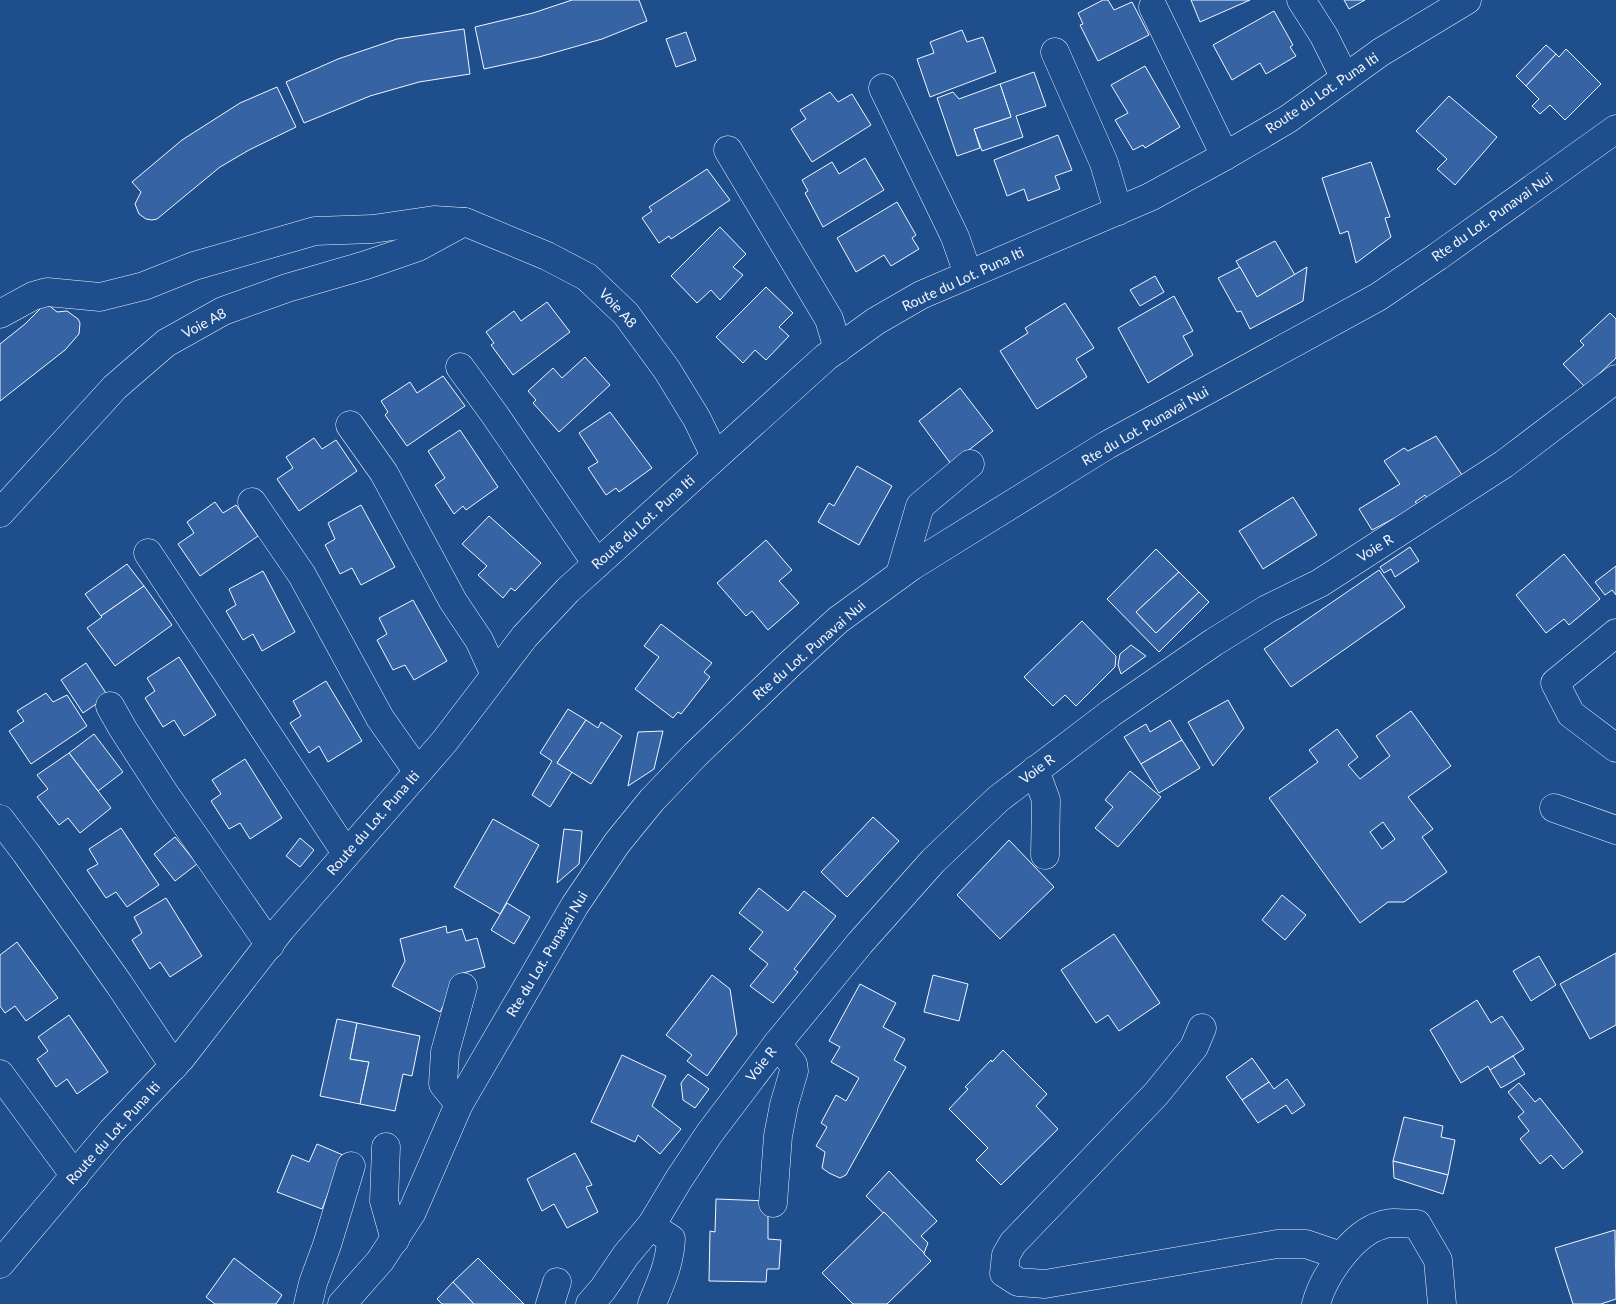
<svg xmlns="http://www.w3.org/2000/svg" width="1616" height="1304" font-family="Lato,sans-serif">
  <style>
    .building { fill: #3563a3; stroke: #f2f6ff; fill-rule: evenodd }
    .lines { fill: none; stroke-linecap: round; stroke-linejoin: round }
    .street-casing { stroke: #f2f6ff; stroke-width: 29 }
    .secondary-casing { stroke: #f2f6ff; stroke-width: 29 }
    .street { stroke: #1f4e8c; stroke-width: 28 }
    .secondary { stroke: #1f4e8c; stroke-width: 28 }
    .labels { text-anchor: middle; stroke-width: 4; stroke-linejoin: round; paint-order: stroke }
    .street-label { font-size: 14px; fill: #f2f6ff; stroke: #1f4e8c }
  </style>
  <rect width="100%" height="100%" fill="#1f4e8c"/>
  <g class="building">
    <polygon points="572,0 639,0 647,21 602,39 539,57 484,69 475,27 533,13"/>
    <polygon points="1103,0 1108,0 1114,10 1132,2 1149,35 1098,61 1080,25 1083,24 1078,13"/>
    <polygon points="1191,0 1250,0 1200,22"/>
    <polygon points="1344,0 1365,0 1349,9"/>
    <polygon points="1274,11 1293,45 1290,47 1296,56 1266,74 1260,63 1232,80 1213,45"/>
    <polygon points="464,29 470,74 419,82 370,96 304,123 286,82 338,59 397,39"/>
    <polygon points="962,30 967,42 983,37 996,72 930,97 917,59 934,53 930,42"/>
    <polygon points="686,32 696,60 676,67 666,39"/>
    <polygon points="1546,45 1556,54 1526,86 1516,76"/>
    <polygon points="1566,49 1601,84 1565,120 1550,105 1540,114 1532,106 1539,99 1526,86 1556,54 1559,57"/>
    <polygon points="1145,66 1180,127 1145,148 1143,145 1133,150 1115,120 1128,113 1111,85"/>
    <polygon points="1034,72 1046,106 1016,116 1023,137 982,151 974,129 1011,117 1000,84"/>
    <polygon points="1000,84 1011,117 974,129 980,148 957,156 937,98 953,92 959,99"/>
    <polygon points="277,87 296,127 249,150 220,167 157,219 152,220 146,219 139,214 135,204 141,192 132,182 182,140 240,103"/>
    <polygon points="830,92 838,102 852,94 871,125 812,162 791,129 806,119 800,110"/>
    <polygon points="1449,96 1497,137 1455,185 1437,169 1447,159 1416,131"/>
    <polygon points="1058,135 1072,170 1055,176 1060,189 1028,201 1024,189 1007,196 994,160"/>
    <polygon points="865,158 884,190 823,227 805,193 808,191 802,180 832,162 839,174"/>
    <polygon points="1371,162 1390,217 1385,218 1391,237 1356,263 1348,231 1340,234 1322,178"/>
    <polygon points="707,169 730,200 671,239 669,236 659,243 642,218 652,211 649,207"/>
    <polygon points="897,202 916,235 912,238 919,249 891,266 884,255 856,272 837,238"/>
    <polygon points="720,227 746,254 733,267 743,275 720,300 711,290 697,303 671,276"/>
    <polygon points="1275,241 1295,275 1257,297 1236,261"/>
    <polygon points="1240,267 1257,297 1307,267 1303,301 1250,329 1241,311 1237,312 1218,278"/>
    <polygon points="1155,276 1164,292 1140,306 1130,290"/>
    <polygon points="766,287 793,313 779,327 789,336 766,360 755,350 743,363 716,337"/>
    <polygon points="1174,296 1193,331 1183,336 1193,355 1148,383 1118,328"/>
    <polygon points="547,302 570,332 513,375 491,345 494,343 486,332 514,311 521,321"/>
    <polygon points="46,303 57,312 67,311 78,319 80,323 79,334 65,350 0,401 0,344 25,324"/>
    <polygon points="1065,303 1094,348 1076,359 1087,377 1037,409 1000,351 1028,333 1025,328"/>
    <polygon points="1610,313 1616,319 1616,358 1585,387 1563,364 1584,345 1580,341"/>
    <polygon points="585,357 610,385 559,432 533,403 536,400 528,391 553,368 562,378"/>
    <polygon points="443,376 465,406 407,446 385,415 388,412 381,401 410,382 417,393"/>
    <polygon points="960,388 993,431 951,464 919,421"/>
    <polygon points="610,412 652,468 619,492 616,488 606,495 588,468 598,462 579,433"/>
    <polygon points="460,430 498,487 466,510 463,506 454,514 435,485 445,478 428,451"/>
    <polygon points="1436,436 1462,475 1427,498 1425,495 1415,502 1419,505 1372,530 1359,509 1400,484 1384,461 1404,448 1408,451"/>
    <polygon points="314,438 322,449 336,440 357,471 299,511 277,479 293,468 286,457"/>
    <polygon points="857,466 892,486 859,545 818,522 829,503 834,506"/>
    <polygon points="1293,497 1317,535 1263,569 1239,531"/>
    <polygon points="215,502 223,513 236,505 258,536 200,576 178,544 194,533 187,522"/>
    <polygon points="361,505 395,567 361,585 352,568 340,574 325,545 335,539 328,523"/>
    <polygon points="489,516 541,563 515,591 511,588 503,598 478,575 487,566 462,544"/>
    <polygon points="766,540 792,570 779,581 799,603 768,630 752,611 746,616 717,583"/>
    <polygon points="1410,547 1419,561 1395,577 1391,569 1384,573 1380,567"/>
    <polygon points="1156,549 1179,572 1136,612 1156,633 1199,592 1209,602 1159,652 1107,599"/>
    <polygon points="1564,554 1600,599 1569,625 1564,619 1546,633 1516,595"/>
    <polygon points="127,564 144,586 101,616 85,594"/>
    <polygon points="1616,566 1616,595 1612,590 1605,595 1595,582"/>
    <polygon points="1379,570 1405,607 1291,687 1264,649"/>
    <polygon points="263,571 295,632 262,651 253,634 243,640 226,611 236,605 229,589"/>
    <polygon points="1179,572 1199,592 1156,633 1136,612"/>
    <polygon points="144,586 172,625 115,666 87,628 102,617 101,616"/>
    <polygon points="413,600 447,661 414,680 405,665 393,670 377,640 387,634 379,618"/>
    <polygon points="1082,621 1116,656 1115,667 1076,706 1065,695 1053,706 1024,677"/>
    <polygon points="661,624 712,663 704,672 710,677 681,714 678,712 673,718 635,689 659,657 644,646"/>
    <polygon points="1131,645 1146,656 1121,674 1118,665 1120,654"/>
    <polygon points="179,657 216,715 184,736 174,720 163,727 145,698 155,691 147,678"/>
    <polygon points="86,663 108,696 83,713 61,680"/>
    <polygon points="326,681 362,741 328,762 319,746 309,753 290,723 301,716 293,701"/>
    <polygon points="46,693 53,702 67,695 87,726 31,764 9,731 24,721 17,711"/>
    <polygon points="1228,700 1244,728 1213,766 1188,722"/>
    <polygon points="568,709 586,720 557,763 572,772 550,807 532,795 552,761 540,753"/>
    <path d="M1411,711L1451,766L1408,797L1433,829L1422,837L1447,872L1404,902H1388L1360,923L1269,798L1318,762L1309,750L1337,729L1358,757L1348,765L1360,779L1390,756L1376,736ZM1383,822L1395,839L1382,849L1370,832Z"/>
    <polygon points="586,720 598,728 601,722 622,736 591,784 557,763"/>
    <polygon points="1170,720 1182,740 1141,764 1124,737 1146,724 1150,732"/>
    <polygon points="663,731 654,769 628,786 638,732"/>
    <polygon points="94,734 123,772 98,791 69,753"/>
    <polygon points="1182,740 1200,768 1159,793 1141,764"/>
    <polygon points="69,753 111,808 80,833 68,818 59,825 37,797 48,789 37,775"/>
    <polygon points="245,759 282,818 250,839 240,823 229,829 211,801 221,794 212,780"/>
    <polygon points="1130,771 1161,797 1118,847 1095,828 1113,807 1105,800"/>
    <polygon points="873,817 899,841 847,897 821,872"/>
    <polygon points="493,819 539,845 500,914 454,887"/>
    <polygon points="121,828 159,885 127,907 116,892 106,898 87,870 98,864 89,849"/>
    <polygon points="564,829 582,831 579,864 557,883"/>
    <polygon points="175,837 197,864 175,881 154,854"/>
    <polygon points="300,838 314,850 300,867 286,856"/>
    <polygon points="1009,840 1054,887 1000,939 957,895"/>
    <polygon points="759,888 788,911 804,891 836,916 794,969 798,972 773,1003 750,986 768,964 749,949 763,932 739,913"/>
    <polygon points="1282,895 1306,915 1285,940 1262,920"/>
    <polygon points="166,898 202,956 170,977 160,962 150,969 132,940 142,933 134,917"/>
    <polygon points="507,903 530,917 514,944 491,930"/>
    <polygon points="446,926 447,933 462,929 466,941 477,938 485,967 456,975 457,980 440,1012 392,986 405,961 400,939"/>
    <polygon points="1114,934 1160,1003 1119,1031 1108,1015 1096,1023 1061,970"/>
    <polygon points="17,942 58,998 26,1021 15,1006 5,1013 0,1006 0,955"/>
    <polygon points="1616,953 1616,1025 1590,1039 1560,984"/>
    <polygon points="1539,956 1556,985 1531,1001 1513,971"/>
    <polygon points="712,975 730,989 737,1034 707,1076 687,1061 692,1055 666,1035"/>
    <polygon points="933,975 968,984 959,1021 924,1012"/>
    <polygon points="860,984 896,1003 883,1027 905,1039 894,1060 906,1067 846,1175 840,1178 829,1173 822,1168 825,1152 816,1146 827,1127 821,1123 836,1095 846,1101 859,1078 831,1062 840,1047 829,1041"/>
    <polygon points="1477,1000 1491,1023 1502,1016 1524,1049 1490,1070 1488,1066 1461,1083 1430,1030"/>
    <polygon points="69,1015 108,1072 77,1094 67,1079 56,1087 37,1059 48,1051 38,1037"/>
    <polygon points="337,1019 357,1023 350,1059 369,1062 360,1104 320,1096"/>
    <polygon points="357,1023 420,1036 412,1076 403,1074 395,1111 360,1104 369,1062 350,1059"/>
    <polygon points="1003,1050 1047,1094 1036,1106 1058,1129 1001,1185 976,1160 988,1148 949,1109 968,1089 965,1087 991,1060 992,1062"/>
    <polygon points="622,1055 666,1076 652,1106 681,1129 660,1154 638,1135 635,1142 591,1122"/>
    <polygon points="1513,1056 1525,1074 1501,1088 1490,1070"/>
    <polygon points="1252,1058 1269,1082 1242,1100 1226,1077"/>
    <polygon points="688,1074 709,1089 695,1108 683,1100 681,1083"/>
    <polygon points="1287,1079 1305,1105 1292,1114 1286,1105 1258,1123 1242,1100 1269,1082 1274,1089"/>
    <polygon points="1519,1083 1535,1102 1540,1098 1583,1152 1563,1169 1551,1155 1540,1164 1520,1139 1529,1131 1518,1117 1524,1112 1508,1092"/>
    <polygon points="1404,1117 1443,1126 1441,1137 1455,1140 1448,1175 1393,1161"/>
    <polygon points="317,1144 343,1155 322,1209 277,1192 292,1155 309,1162"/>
    <polygon points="575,1153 592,1185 586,1187 598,1212 567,1228 554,1204 542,1211 527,1179"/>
    <polygon points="1393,1161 1448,1175 1443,1194 1394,1178"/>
    <polygon points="889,1171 937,1221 921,1236 928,1243 924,1253 866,1196"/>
    <polygon points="716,1199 768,1201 768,1239 781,1240 779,1269 767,1269 766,1282 709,1281 710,1231 715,1232"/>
    <polygon points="884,1212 924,1253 924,1254 931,1261 887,1304 853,1304 822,1273"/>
    <polygon points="1615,1230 1616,1299 1601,1304 1573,1304 1555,1248"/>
    <polygon points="234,1258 282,1295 276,1304 215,1304 206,1297"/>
    <polygon points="478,1258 524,1304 474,1304 453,1282"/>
    <polygon points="453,1282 474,1304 442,1304 437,1299"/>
  </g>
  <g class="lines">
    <g class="street-casing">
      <g id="street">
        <polyline points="1301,0 1324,36 1345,78"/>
        <polyline points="1153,7 1225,156"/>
        <polyline points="1055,52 1104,163 1118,211"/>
        <polyline points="883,88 955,237 968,274"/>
        <polyline points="728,150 829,319 838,349"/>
        <polyline points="0,314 33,296 47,292 100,297 144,286 194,266 315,231 373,229 434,220 465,222 547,256 587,277 626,314 667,370 697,419 715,456"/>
        <polyline points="460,367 495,415 597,564"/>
        <polyline points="350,425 384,473 453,601 479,640 495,675"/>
        <polyline points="252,502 302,575 380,718 418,772"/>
        <polyline points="0,513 115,387 166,343 223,311 287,288 366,265 418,247 464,222"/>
        <polyline points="148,553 346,853"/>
        <polyline points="900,574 920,506 970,464"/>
        <polyline points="110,706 123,729 165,794 270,945"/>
        <polyline points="1035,770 1046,800 1045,855"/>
        <polyline points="1554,808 1616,830"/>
        <polyline points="0,819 26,853 119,984 174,1066"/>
        <polyline points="1202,1028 1194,1047 1156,1094 1013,1243 1006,1255 1004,1273 1018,1282 1045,1284 1277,1244 1306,1244 1341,1256"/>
        <polyline points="0,1074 75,1176"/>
        <polyline points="459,1104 443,1084 445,1052 463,987"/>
        <polyline points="386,1147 384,1201 395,1240"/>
        <polyline points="773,1203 778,1136 784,1105 794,1071 793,1064 777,1044"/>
        <path d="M651,1226L671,1239C670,1263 661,1282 652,1304"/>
        <polyline points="0,1264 112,1131 181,1058 281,929 444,742 525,636 568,590 826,357 876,321 921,295 1150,197 1225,156 1288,119 1381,52 1467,0"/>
        <polyline points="308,1304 313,1283 327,1245 351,1166"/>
        <polyline points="550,1304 557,1282"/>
        <polyline points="590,1304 603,1289 626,1255 652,1224 679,1179 709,1134 777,1044 860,943 933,861 998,799 1111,713 1214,642 1267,609 1320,583 1504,464 1616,379"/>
      </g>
    </g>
    <g class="secondary-casing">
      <g id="secondary">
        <polyline points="1616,633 1555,683 1571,714 1616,748"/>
        <polyline points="342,1304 380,1261 412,1212 459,1104 575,905 617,843 652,800 696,754 790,664 838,620 912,566 1107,445 1378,297 1437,257 1616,129"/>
        <path d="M1316,1304C1324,1275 1353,1233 1382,1225C1392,1221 1406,1224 1417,1224L1438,1260L1442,1304"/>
      </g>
    </g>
    <use href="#street" class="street"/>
    <use href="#secondary" class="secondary"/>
  </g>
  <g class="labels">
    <g class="street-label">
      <text transform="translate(1322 93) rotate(-34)" y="5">Route du Lot. Puna Iti</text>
      <text transform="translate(1492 217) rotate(-35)" y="5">Rte du Lot. Punavai Nui</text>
      <text transform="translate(963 279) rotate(-25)" y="5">Route du Lot. Puna Iti</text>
      <text transform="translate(618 308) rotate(47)" y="5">Voie A8</text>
      <text transform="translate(204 323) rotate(-28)" y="5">Voie A8</text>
      <text transform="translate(1145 426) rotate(-30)" y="5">Rte du Lot. Punavai Nui</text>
      <text transform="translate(643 522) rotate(-42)" y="5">Route du Lot. Puna Iti</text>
      <text transform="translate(1375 548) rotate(-32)" y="5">Voie R</text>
      <text transform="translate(809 650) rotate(-41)" y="5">Rte du Lot. Punavai Nui</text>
      <text transform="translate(1037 769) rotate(-37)" y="5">Voie R</text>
      <text transform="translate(373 823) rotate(-49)" y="5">Route du Lot. Puna Iti</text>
      <text transform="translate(547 954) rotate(-59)" y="5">Rte du Lot. Punavai Nui</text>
      <text transform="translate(761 1064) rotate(-52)" y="5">Voie R</text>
      <text transform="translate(113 1133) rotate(-48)" y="5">Route du Lot. Puna Iti</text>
    </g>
  </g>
</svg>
